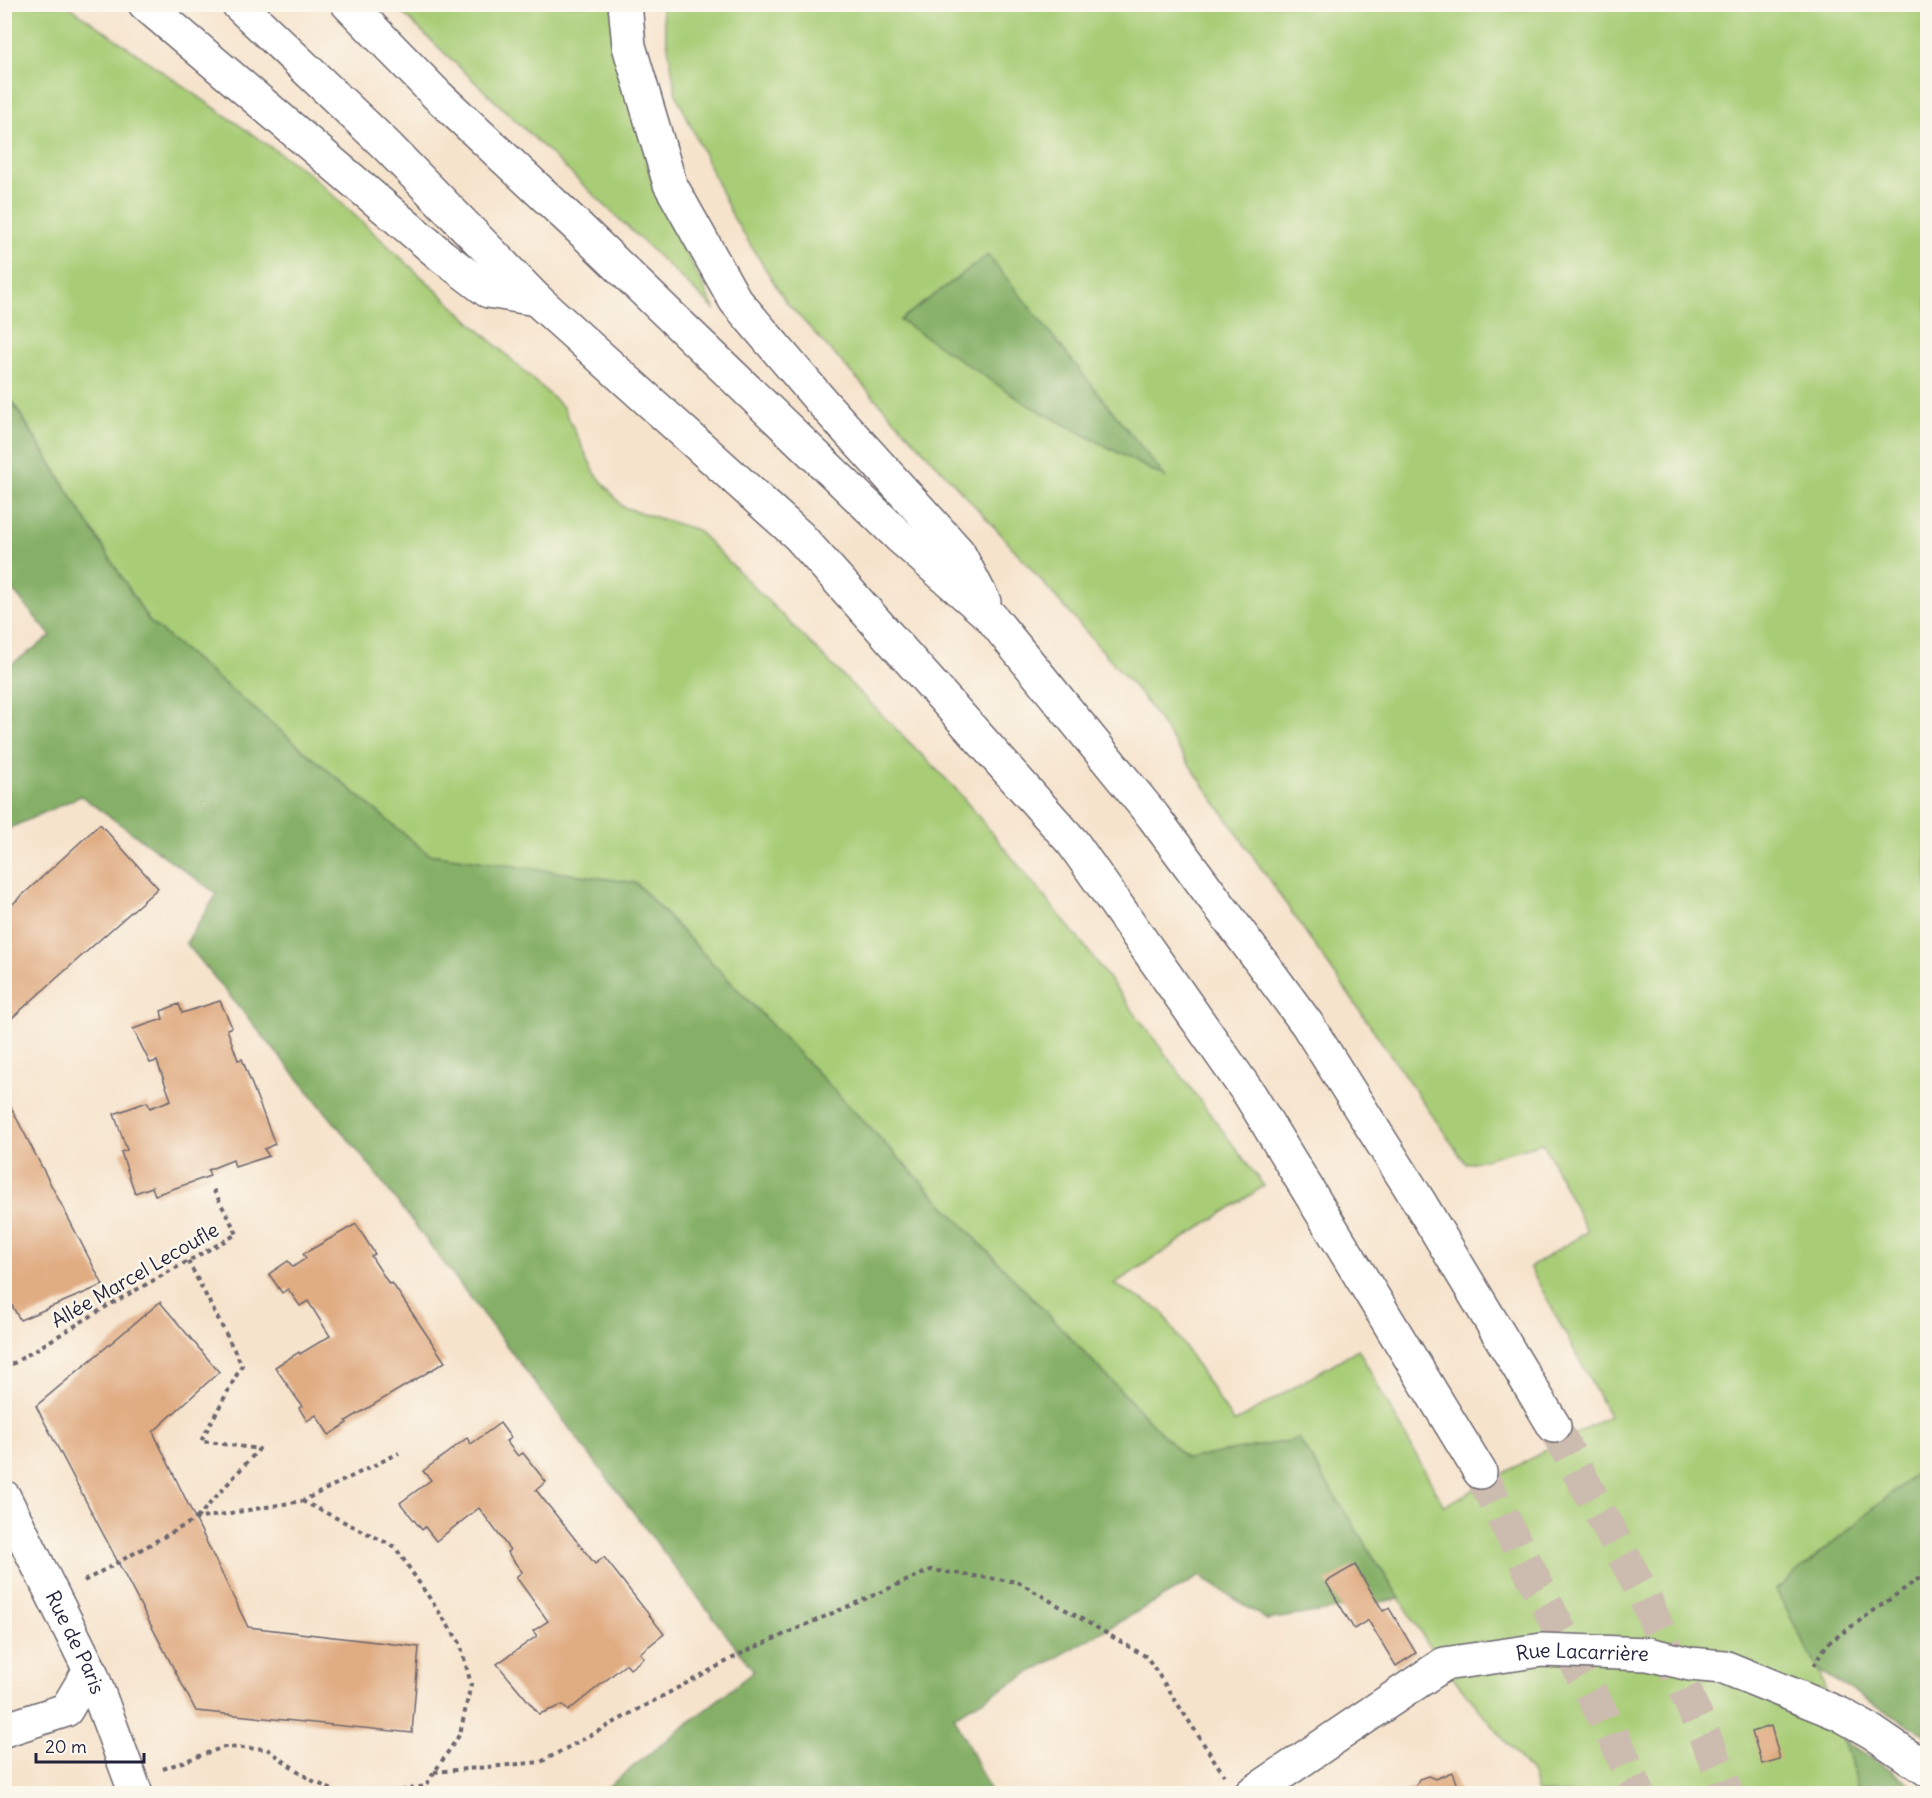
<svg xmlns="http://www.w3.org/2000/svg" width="1932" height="1798" font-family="Delius,sans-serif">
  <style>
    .green { fill: #a9cd77; stroke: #667859; stroke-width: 1.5 }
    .forest { fill: #86b068; stroke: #546952; stroke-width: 1.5 }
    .building { fill: #e0ac82 }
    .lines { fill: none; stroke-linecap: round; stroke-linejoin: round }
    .highway-tunnel { stroke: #ccbcaf; stroke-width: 33; stroke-dasharray: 33 16; stroke-linecap: butt }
    .minor-casing { stroke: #6c666e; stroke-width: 36 }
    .highway-casing { stroke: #6c666e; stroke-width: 36 }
    .path { stroke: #6c666e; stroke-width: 4; stroke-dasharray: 4.5 4.5; stroke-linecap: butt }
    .minor { stroke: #fff; stroke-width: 33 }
    .highway { stroke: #fff; stroke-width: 33 }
    .labels { text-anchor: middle; stroke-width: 5; stroke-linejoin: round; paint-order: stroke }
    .street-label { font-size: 20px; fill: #22223b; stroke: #fbf7ec }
  </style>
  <rect width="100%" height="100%" fill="#fbf7ec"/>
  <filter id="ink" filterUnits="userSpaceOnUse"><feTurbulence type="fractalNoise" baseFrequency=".0167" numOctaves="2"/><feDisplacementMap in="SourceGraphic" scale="12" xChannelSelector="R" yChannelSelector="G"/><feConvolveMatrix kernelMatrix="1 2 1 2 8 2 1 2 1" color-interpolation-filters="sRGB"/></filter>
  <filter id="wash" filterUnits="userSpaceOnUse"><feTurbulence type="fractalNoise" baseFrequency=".008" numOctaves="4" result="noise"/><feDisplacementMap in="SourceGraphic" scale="24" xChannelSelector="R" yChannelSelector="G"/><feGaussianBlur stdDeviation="1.35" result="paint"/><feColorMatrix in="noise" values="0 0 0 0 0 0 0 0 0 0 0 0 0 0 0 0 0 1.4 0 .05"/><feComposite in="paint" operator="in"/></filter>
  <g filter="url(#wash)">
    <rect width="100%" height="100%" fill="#f6e3cc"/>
    <g class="green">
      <polygon points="5,5 67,5 312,176 563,407 595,473 623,507 697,530 955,788 1083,944 1264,1186 1114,1284 1161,1310 1234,1423 1358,1349 1444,1506 1609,1416 1530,1267 1587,1232 1543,1143 1466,1164 1142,696 998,531 786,302 733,217 676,94 661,5 1927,5 1927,1464 1776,1590 1819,1671 1861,1793 1537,1793 1532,1774 1435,1655 1299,1439 1186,1459 636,883 428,854 149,621 5,389"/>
      <polygon points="394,5 614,5 622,56 653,186 715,310"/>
    </g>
    <g class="forest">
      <polygon points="988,255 1166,478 1028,405 900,320"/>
      <polygon points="4,389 149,621 428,854 636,883 1186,1459 1299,1439 1400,1599 1267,1620 1200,1576 954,1716 989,1789 985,1793 600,1793 754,1671 367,1162 186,943 217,894 81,796 5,830 5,669 51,636 5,581"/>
      <polygon points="1927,1464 1927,1736 1819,1671 1776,1590"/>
      <polygon points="1843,1740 1923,1793 1861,1793"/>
    </g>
    <g id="blocks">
      <g class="building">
        <polygon points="100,824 158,888 4,1025 4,912"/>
        <polygon points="220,1001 232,1027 227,1029 238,1060 242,1059 275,1144 264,1149 269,1156 235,1167 233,1160 208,1170 210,1176 155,1195 152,1187 135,1193 121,1152 127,1150 114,1114 147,1102 150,1108 171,1100 157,1061 150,1063 133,1029 163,1019 161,1011 179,1004 182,1013"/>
        <polygon points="4,1094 103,1285 20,1320 4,1291"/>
        <polygon points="356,1224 375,1254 371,1256 389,1284 392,1283 445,1362 346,1421 347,1423 329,1435 316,1415 307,1421 299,1408 302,1406 275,1367 299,1352 300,1354 330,1336 308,1301 300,1306 288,1289 282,1293 269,1274 288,1261 293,1267 306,1258 303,1254"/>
        <polygon points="160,1302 219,1372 153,1432 248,1627 419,1647 412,1733 196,1711 36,1406"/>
        <polygon points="500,1423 511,1438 506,1441 518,1456 523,1453 546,1482 536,1490 595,1564 604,1557 664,1634 640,1653 644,1658 630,1669 626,1664 568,1711 563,1705 539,1714 497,1664 537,1636 533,1631 548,1621 516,1577 522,1572 507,1552 510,1550 479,1508 436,1541 425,1527 422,1530 400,1503 431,1480 423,1471 467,1438 471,1444"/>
        <polygon points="1355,1565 1383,1611 1389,1608 1416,1653 1396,1666 1368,1620 1354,1629 1326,1582"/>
        <polygon points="1771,1726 1780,1759 1762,1764 1752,1732"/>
        <polygon points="1452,1772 1460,1794 1399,1794 1415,1787 1419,1779 1428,1776 1435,1779"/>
      </g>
    </g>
  </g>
  <g filter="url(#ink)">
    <use href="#blocks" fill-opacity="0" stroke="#6c666e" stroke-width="1.5"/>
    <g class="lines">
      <g class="highway-tunnel">
        <polyline points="1554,1426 1642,1591 1721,1774 1727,1794"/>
        <polyline points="1480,1472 1617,1744 1639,1794"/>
      </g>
      <g class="minor-casing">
        <g id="minor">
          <path id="s1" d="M4,1497L90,1670L136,1794"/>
          <polyline points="4,1730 66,1710 90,1670"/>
          <path id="s2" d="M1251,1794L1444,1664L1542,1650L1648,1654L1690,1664L1724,1667L1840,1714L1872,1732L1928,1770"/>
        </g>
      </g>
      <g class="highway-casing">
        <g id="highway">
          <polyline points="145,4 442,256 488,291 536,299"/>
          <polyline points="238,4 387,146 536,299 799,536 1073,843 1250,1095 1480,1472"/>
          <polyline points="348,4 438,96 576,225 901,538 991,617 1153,816 1307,1024 1420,1203 1554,1426"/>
          <polyline points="625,4 629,46 670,184 735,300 821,401 958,552 984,602"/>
        </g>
      </g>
      <g class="path">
        <polyline points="188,1261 242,1365 201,1441 259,1449 196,1519"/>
        <polyline points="4,1369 109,1305 237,1234 213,1189"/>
        <polyline points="302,1501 395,1547 460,1643 471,1684 460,1734 425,1786 383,1794"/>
        <polyline points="84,1581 196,1519 302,1501 399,1453"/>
        <polyline points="1814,1666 1827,1644 1928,1572"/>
        <polyline points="163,1769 224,1747 267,1749 309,1779 341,1794"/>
        <polyline points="434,1772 541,1762 744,1652 931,1570 1018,1582 1147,1657 1224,1775"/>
      </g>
      <use href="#minor" class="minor"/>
      <use href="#highway" class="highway"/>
    </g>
  </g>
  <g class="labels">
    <g class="street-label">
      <text transform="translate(135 1275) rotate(-30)" y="7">Allée Marcel Lecoufle</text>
      <text dy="7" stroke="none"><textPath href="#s1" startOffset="162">Rue de Paris</textPath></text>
      <text dy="7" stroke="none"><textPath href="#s2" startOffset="372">Rue Lacarrière</textPath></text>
    </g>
  </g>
  <rect width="1932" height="1798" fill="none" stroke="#fbf7ec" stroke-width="24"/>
  <path d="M36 1753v9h108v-9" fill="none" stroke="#22223b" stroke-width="3"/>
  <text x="45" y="1753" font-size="18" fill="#22223b" stroke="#fbf7ec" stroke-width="4.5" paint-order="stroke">20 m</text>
</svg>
